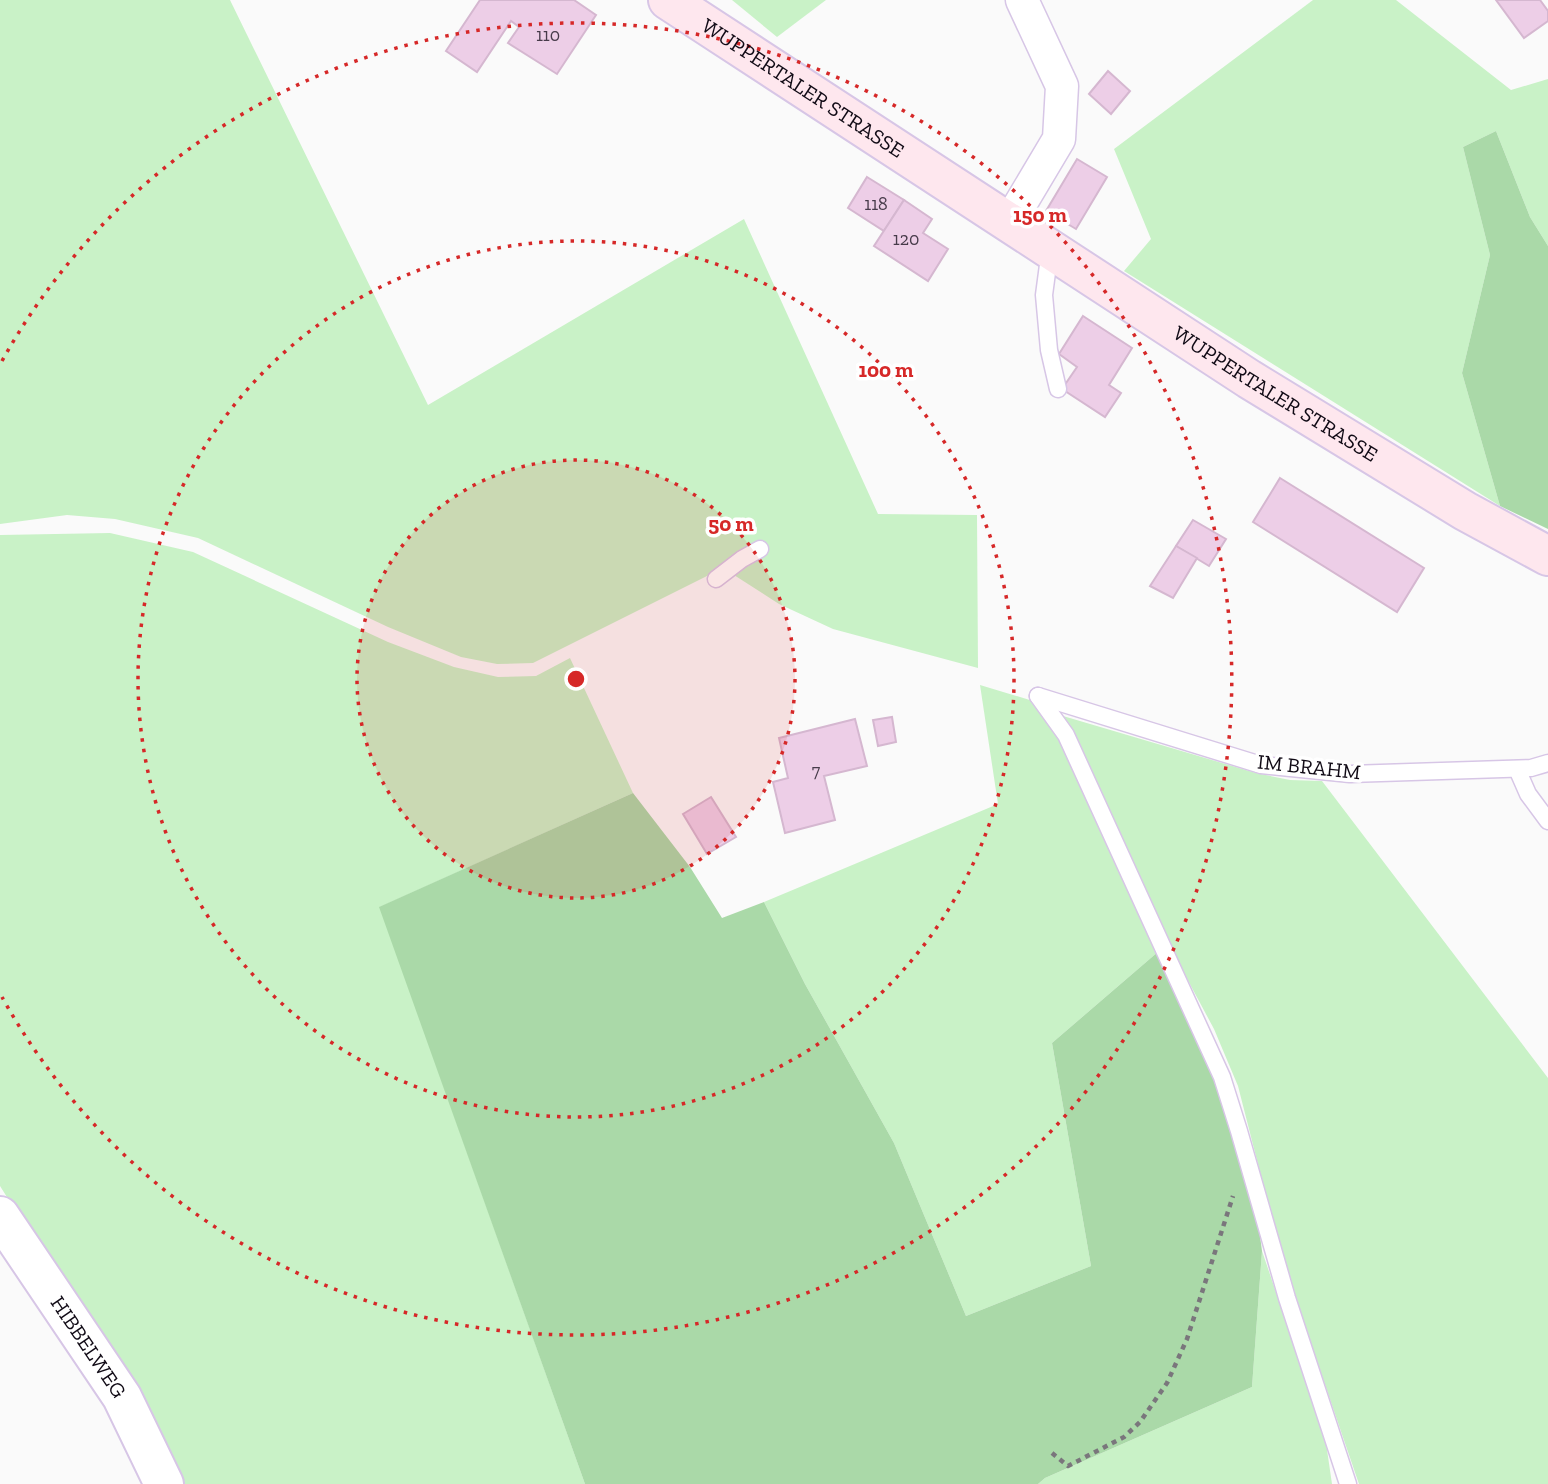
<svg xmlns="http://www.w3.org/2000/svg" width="1548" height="1484" font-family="'Zilla Slab',serif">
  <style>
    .green { fill: #c9f2c7 }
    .forest { fill: #aad9a8 }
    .building { fill: #edcee7; stroke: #d5b7d0; stroke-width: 2 }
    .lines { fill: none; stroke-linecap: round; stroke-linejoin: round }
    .service-casing { stroke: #d7c6e6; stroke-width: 19 }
    .minor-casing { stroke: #d7c6e6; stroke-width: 35 }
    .tertiary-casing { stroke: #d7c6e6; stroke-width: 42 }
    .secondary-casing { stroke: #d7c6e6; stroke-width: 42 }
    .path { stroke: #7a767c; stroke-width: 4.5; stroke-dasharray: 5 5; stroke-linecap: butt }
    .service { stroke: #fff; stroke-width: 16 }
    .minor { stroke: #fff; stroke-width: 32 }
    .tertiary { stroke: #fff; stroke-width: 38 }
    .secondary { stroke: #fee7ee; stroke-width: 38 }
    .ring { fill: none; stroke: #d62828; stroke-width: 3.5; stroke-dasharray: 3.5 7 }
    .labels { text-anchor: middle; stroke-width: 7; stroke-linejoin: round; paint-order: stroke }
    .number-label { font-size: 18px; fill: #473b4a }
    .street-label { font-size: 21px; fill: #100a15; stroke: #fff }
    .centre { fill: #d62828; stroke: #fff; stroke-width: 3.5 }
    .ring-label { font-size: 21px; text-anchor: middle; font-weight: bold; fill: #d62828; stroke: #fff; stroke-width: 7; stroke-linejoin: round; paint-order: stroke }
  </style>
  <rect width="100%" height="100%" fill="#fafafa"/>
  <g class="green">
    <polygon points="0,0 230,0 428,405 744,219 878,514 977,515 978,668 833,629 779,604 723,568 533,663 497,664 461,657 388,627 198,538 115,519 67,515 0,524"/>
    <polygon points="732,0 826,0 777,37"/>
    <polygon points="1313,0 1396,0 1511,90 1548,79 1548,246 1530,217 1496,131 1463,147 1490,255 1462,373 1500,506 1124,271 1151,239 1114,149"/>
    <polygon points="110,533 193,552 388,642 454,667 498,677 536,676 570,658 633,793 380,907 585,1484 176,1484 91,1331 0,1186 0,535"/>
    <polygon points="980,685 1033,701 1059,738 1159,951 1052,1043 1091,1266 966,1316 894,1143 805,984 764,902 998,804"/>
    <polygon points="1063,716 1256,773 1290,780 1322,781 1548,1078 1548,1484 1359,1484 1283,1262 1238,1086 1214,1029 1170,947 1078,743"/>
    <polygon points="1262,1251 1325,1436 1332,1484 1038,1484 1045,1478 1252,1387"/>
  </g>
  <g class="forest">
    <polygon points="1496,131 1530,217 1548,246 1548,529 1500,506 1462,373 1490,255 1463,147"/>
    <polygon points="633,793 690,867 722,918 764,902 805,984 894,1143 966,1316 1091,1266 1052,1043 1159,951 1196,1031 1225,1111 1258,1221 1262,1251 1252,1387 1045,1478 1038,1484 585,1484 379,907"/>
  </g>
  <g class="building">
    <polygon points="480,0 574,0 596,15 557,74 508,43 519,27 511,21 477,72 446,51"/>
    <polygon points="1496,0 1540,0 1548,11 1548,21 1524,38"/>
    <polygon points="1108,71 1130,91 1111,114 1089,94"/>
    <polygon points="1077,159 1107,177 1076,229 1046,211"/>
    <polygon points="867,177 904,200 884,231 848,208"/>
    <polygon points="904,200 932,219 923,233 948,249 928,281 874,246"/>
    <polygon points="1083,316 1132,348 1109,385 1121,393 1105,417 1062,389 1077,367 1059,354"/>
    <polygon points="1280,478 1424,568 1397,612 1253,522"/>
    <polygon points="1193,520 1226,539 1209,566 1176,546"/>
    <polygon points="1176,546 1197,558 1173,598 1150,586"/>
    <polygon points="892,717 896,742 878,746 873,720"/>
    <polygon points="855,719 867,766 824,776 835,820 785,833 773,782 788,778 779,738"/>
    <polygon points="711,797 736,837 707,854 683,814"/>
  </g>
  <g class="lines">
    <g class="service-casing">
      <g id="service">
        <polyline points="1050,250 1044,295 1049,350 1058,389"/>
        <polyline points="716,579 742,559 760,549"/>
        <polyline points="1038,696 1066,735 1222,1077 1239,1131 1287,1298 1348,1484"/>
        <polyline points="1038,696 1261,765 1350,774 1531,768 1548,763"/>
        <polyline points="1517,769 1528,794 1548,821"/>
      </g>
    </g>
    <g class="minor-casing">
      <polyline id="minor" points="1009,223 1059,139 1062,86 1022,0"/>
    </g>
    <g class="tertiary-casing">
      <g id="tertiary">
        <path id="s1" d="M0,1216L122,1397L164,1484"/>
      </g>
    </g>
    <g class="secondary-casing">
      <g id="secondary">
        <path id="s2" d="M668,0L1249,379L1465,511L1548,556"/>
      </g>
    </g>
    <polyline class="path" points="1052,1453 1068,1466 1124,1437 1140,1422 1167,1383 1187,1339 1233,1196"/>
    <use href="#service" class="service"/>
    <use href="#minor" class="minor"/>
    <use href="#tertiary" class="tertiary"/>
    <use href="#secondary" class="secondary"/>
  </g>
  <circle cx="576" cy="679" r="219" fill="#d62828" fill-opacity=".12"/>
  <g class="ring">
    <circle cx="576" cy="679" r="219"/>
    <circle cx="576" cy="679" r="438"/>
    <path d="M2 361A656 656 0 1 1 2 997"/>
  </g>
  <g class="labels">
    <g class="number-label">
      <text x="548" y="41">110</text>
      <text x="876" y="210">118</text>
      <text x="906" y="245">120</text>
      <text x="816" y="777">7</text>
    </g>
    <g class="street-label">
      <text dy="7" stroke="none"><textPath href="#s2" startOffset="161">WUPPERTALER STRASSE</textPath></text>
      <text dy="7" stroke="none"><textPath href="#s2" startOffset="724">WUPPERTALER STRASSE</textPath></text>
      <text transform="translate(1309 767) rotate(6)" y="7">IM BRAHM</text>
      <text dy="7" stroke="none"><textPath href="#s1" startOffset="158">HIBBELWEG</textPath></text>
    </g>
  </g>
  <circle cx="576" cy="679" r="10" class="centre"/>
  <g class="ring-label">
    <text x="1040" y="222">150 m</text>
    <text x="886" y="377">100 m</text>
    <text x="731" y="531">50 m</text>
  </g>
</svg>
